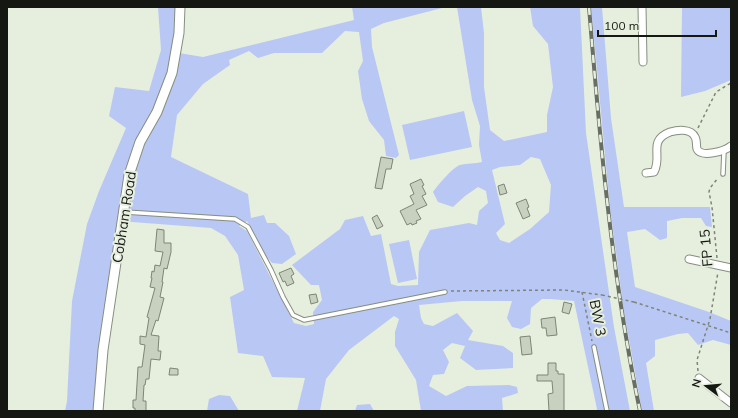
<svg xmlns="http://www.w3.org/2000/svg" width="738" height="418" font-family="Mulish,sans-serif">
  <style>
    .green { fill: #b9c7f4; fill-rule: evenodd }
    .building { fill: #c8d1c0; stroke: #7d8576 }
    .lines { fill: none; stroke-linecap: round; stroke-linejoin: round }
    .service-casing { stroke: #868e7f; stroke-width: 5.5 }
    .minor-casing { stroke: #868e7f; stroke-width: 9 }
    .tertiary-casing { stroke: #868e7f; stroke-width: 11 }
    .path { stroke: #7e8479; stroke-width: 1.5; stroke-dasharray: 3 3; stroke-linecap: butt }
    .service { stroke: #fff; stroke-width: 3.5 }
    .minor { stroke: #fff; stroke-width: 7 }
    .tertiary { stroke: #fff; stroke-width: 9 }
    .rail-casing { stroke: #696e65; stroke-width: 4 }
    .rail { stroke: #e6efde; stroke-width: 2.5; stroke-dasharray: 8; stroke-linecap: butt }
    .path-bridge { stroke: #7e8479; stroke-width: 1.5; stroke-dasharray: 3 3; stroke-linecap: butt }
    .labels { text-anchor: middle; stroke-width: 4; stroke-linejoin: round; paint-order: stroke }
    .street-label { font-size: 14px; fill: #141712; stroke: #e6efde }
  </style>
  <rect width="100%" height="100%" fill="#e6efde"/>
  <g class="green">
    <path d="M158,7H175L176,32L173,52L203,57L354,20L352,7H446L384,23L371,29L372,47L399,155L396,158L386,156L384,140L369,121L362,99L358,71L363,61L359,32L345,31L322,53H274L258,58L249,51L229,60L230,65L203,84L177,115L171,157L248,194L251,218L264,215L267,223H275L289,236L296,254L282,264L272,263L266,256L247,221L239,226L247,231L294,323L306,326L314,324L313,312L322,300L319,285H311L292,265L340,229L345,220L363,216L371,236L381,234L391,284L398,286L418,285L419,252L430,230L469,223L477,225L479,211L488,203L486,191L478,187L465,196L453,207L438,202L433,192C438,185 453,167 460,165C467,163 475,164 482,162L479,145L480,126L472,100L457,7H481L484,33V87L490,130L504,141L547,132V115L553,87L548,44L533,26L530,7H580L586,133L614,327L630,411H596L597,409L574,301L550,299H542L531,308L530,324L521,329L512,327L507,318L512,301H462L419,305L421,318L424,324L433,326L457,313L473,331L468,340L503,346L513,353V368L476,370L460,358L465,346L452,343L443,350L449,362L444,374L433,375L429,386L446,396L467,386L509,385L517,387L518,393L502,398L503,411H421L416,380L395,346V332L399,319L394,316L349,350L326,379L320,411H297L305,378L272,377L263,356L238,353L230,297L244,290L238,255L225,236L211,228L119,221L94,411H65L67,401L72,301L87,224L99,191L126,128L109,116L115,87L149,91L161,50ZM531,157L540,159L551,185L549,212L530,229L509,243L500,240L496,233L505,224L492,170L500,167L520,165Z"/>
    <polygon points="591,7 602,7 611,118 624,207 710,207 712,227 706,226 701,218 682,218 667,221 667,238 660,240 645,229 627,232 635,287 709,312 731,321 731,345 713,340 698,345 688,333 678,334 655,340 655,356 646,363 654,411 642,411 624,312 610,208"/>
    <polygon points="682,7 731,7 731,80 705,91 681,97"/>
    <polygon points="464,111 472,147 410,160 402,125"/>
    <polygon points="409,240 417,279 398,283 389,244"/>
    <polygon points="219,395 230,396 239,411 207,411 209,399"/>
    <polygon points="370,404 374,411 355,411 357,405"/>
  </g>
  <g class="building">
    <polygon points="381,157 393,159 391,169 386,169 382,189 375,188"/>
    <polygon points="421,179 424,185 422,186 426,194 422,196 427,205 416,210 421,219 416,221 417,223 412,225 411,223 407,225 400,211 414,204 410,196 414,194 410,184"/>
    <polygon points="504,184 507,193 500,195 498,186"/>
    <polygon points="526,199 529,207 527,208 530,216 523,219 516,203"/>
    <polygon points="377,215 383,226 377,229 372,218"/>
    <polygon points="157,229 164,230 164,243 171,243 171,252 167,269 164,268 162,282 163,282 160,297 164,298 158,321 156,320 151,335 159,336 158,351 161,351 160,360 151,359 149,379 146,379 145,385 144,385 143,401 146,401 146,411 135,411 135,408 133,408 133,400 136,400 138,367 142,367 145,345 140,344 140,336 146,337 149,318 147,317 155,288 150,287 152,278 151,278 152,271 154,272 155,265 160,266 163,252 155,251"/>
    <polygon points="291,268 294,274 291,276 294,283 287,286 285,281 283,282 279,273"/>
    <polygon points="316,294 318,302 311,304 309,295"/>
    <polygon points="564,302 572,304 569,314 562,312"/>
    <polygon points="555,317 557,335 547,336 546,328 542,328 541,319"/>
    <polygon points="530,336 532,354 522,355 520,337"/>
    <polygon points="548,363 556,363 556,371 558,371 558,374 564,374 564,411 549,411 548,394 553,393 552,381 537,381 537,375 548,375"/>
    <polygon points="170,368 178,369 178,375 169,375"/>
  </g>
  <g class="lines">
    <g class="service-casing">
      <g id="service">
        <polyline points="723,174 724,151"/>
        <polyline points="125,212 235,219 248,227 271,270 283,297 293,315 304,320 445,292"/>
        <polyline points="594,347 607,411"/>
      </g>
    </g>
    <g class="minor-casing">
      <g id="minor">
        <polyline points="642,7 643,62"/>
        <path d="M646,173L654,172C663,156 647,141 670,132C677,130 691,128 695,137C697,140 696,145 697,149C701,158 725,151 731,146"/>
        <polyline points="689,259 731,268"/>
        <polyline points="699,378 731,403"/>
      </g>
    </g>
    <g class="tertiary-casing">
      <polyline id="tertiary" points="98,411 103,350 129,175 140,142 157,112 172,73 179,33 180,7"/>
    </g>
    <g class="path">
      <polyline points="698,128 716,92 731,83"/>
      <polyline points="717,258 712,207 709,192 710,188 718,178"/>
      <polyline points="451,291 564,290 602,295"/>
      <polyline points="582,292 592,341"/>
      <polyline points="634,302 731,333"/>
      <polyline points="698,371 697,360 710,319 718,272"/>
    </g>
    <use href="#service" class="service"/>
    <use href="#minor" class="minor"/>
    <use href="#tertiary" class="tertiary"/>
    <g class="rail-casing">
      <path id="rail" d="M589,7C600,142 612,278 640,411"/>
    </g>
    <use href="#rail" class="rail"/>
    <polyline class="path-bridge" points="602,295 634,302"/>
  </g>
  <g class="labels">
    <g class="street-label">
      <text transform="translate(124 217) rotate(-81)" y="5">Cobham Road</text>
      <text transform="translate(706 248) rotate(-95)" y="5">FP 15</text>
      <text transform="translate(598 318) rotate(79)" y="5">BW 3</text>
    </g>
  </g>
  <rect width="738" height="418" fill="none" stroke="#141712" stroke-width="16"/>
  <g transform="translate(706 386) rotate(286)" stroke="#e6efde" stroke-width="3" paint-order="stroke">
  <path d="M0-3L7 15L0 10L-7 15Z" fill="#141712"/>
  <text y="-6" font-size="11" font-weight="bold" text-anchor="middle" fill="#141712">N</text>
  </g>
  <path d="M598 30v6h118v-6" fill="none" stroke="#141712" stroke-width="2"/>
  <text x="604" y="30" font-size="12" fill="#141712" stroke="#e6efde" stroke-width="3" paint-order="stroke">100 m</text>
</svg>
